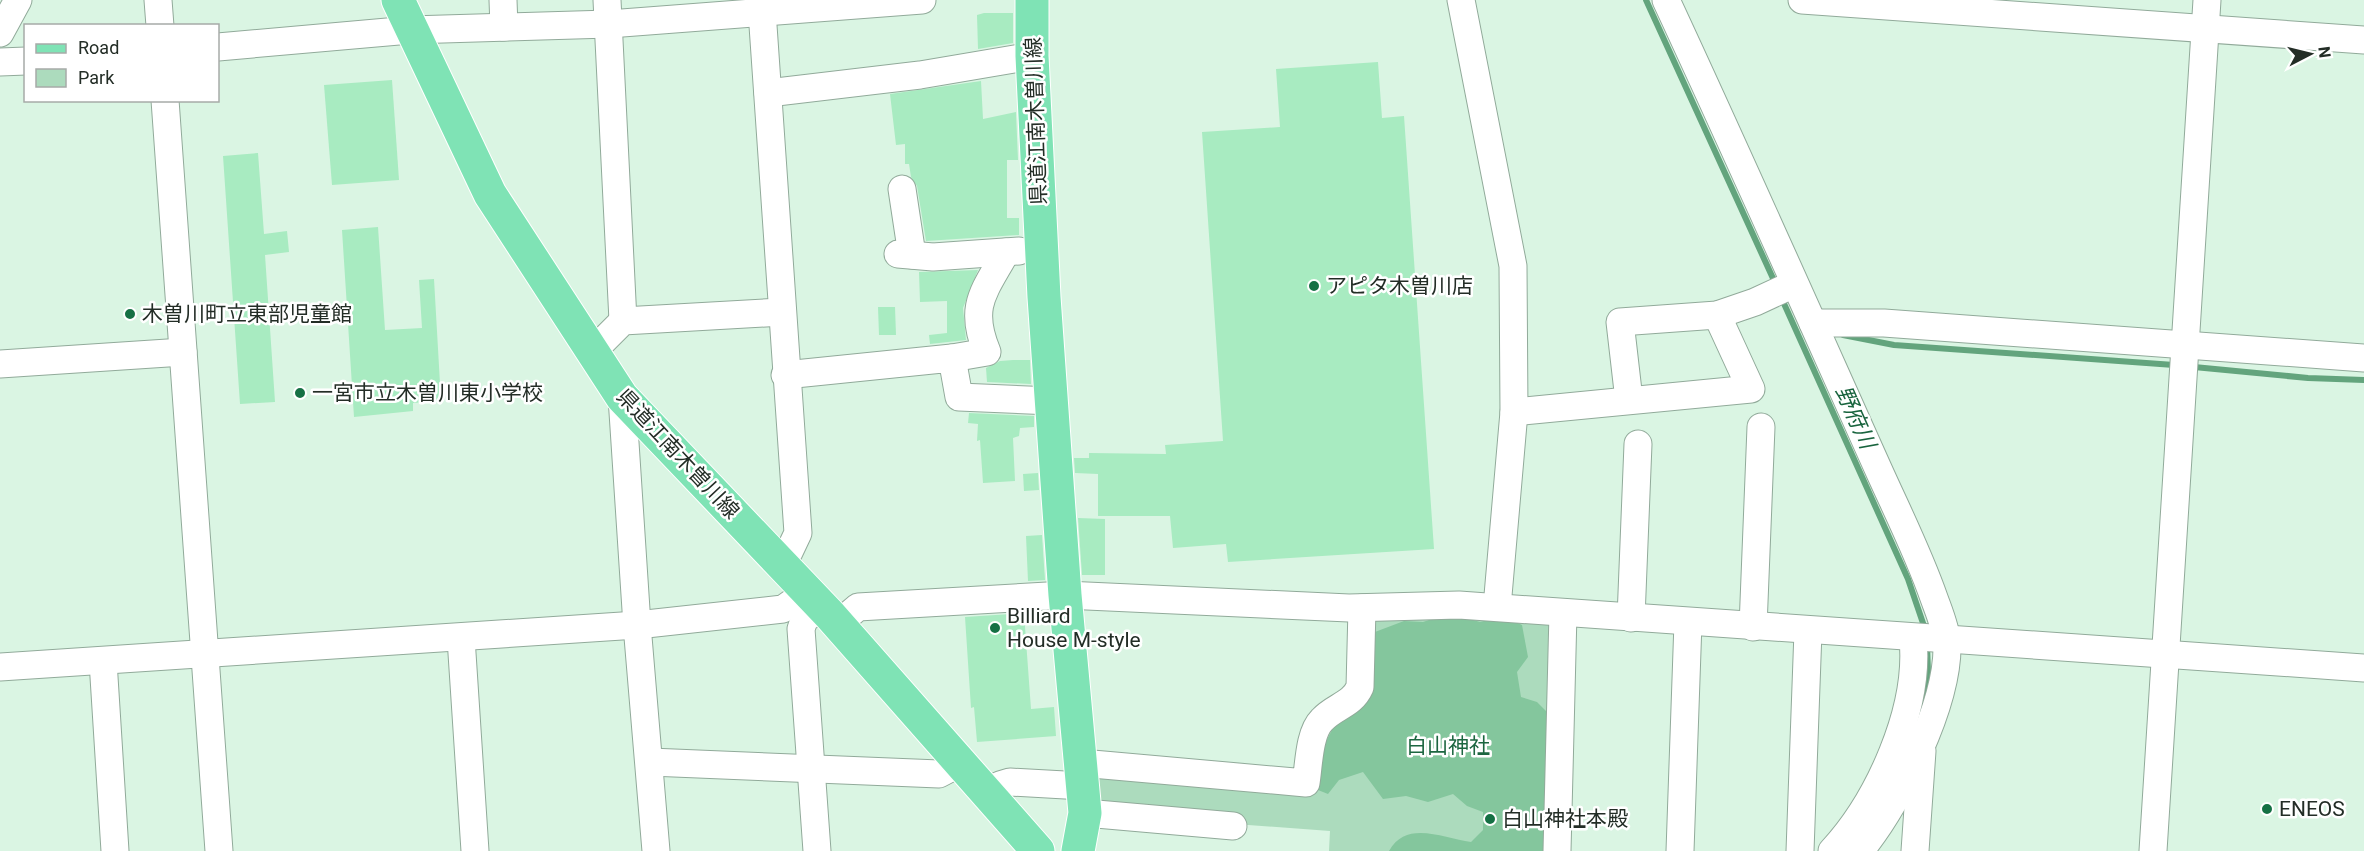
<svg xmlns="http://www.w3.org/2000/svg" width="2364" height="851" font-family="Roboto,'Noto Sans JP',sans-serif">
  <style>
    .green { fill: #acdbbd }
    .forest { fill: #84c69d }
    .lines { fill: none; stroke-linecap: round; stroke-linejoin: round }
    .stream { stroke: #63a47d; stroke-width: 6 }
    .building { fill: #a8ebc1 }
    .minor-casing { stroke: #91aa9a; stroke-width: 29 }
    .major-casing { stroke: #fff; stroke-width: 35 }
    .minor { stroke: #fff; stroke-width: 27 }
    .major { stroke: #7fe3b5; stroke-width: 33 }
    .poi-dot { fill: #157044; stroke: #fff; stroke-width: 2 }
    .labels { text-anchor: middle; stroke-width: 5; stroke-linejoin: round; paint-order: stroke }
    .street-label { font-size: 21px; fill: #232d26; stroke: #fff }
    .poi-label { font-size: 21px; fill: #232d26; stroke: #fff; text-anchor: start }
    .park-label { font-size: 21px; fill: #1c6640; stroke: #fff }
    .water-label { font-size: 22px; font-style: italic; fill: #19643e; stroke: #fff }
  </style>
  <rect width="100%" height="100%" fill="#daf5e3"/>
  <polygon class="green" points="1372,608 1553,612 1553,851 1329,851 1330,831 1085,813 1082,772 1318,790 1324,727 1355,698"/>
  <path class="forest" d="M1450,613L1480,622L1503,616L1522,625L1528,657L1517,672L1521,697L1537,702L1552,717L1550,851H1389C1407,819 1444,839 1471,842L1483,830V812L1467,806L1453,794L1428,802L1406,796L1383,799L1363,772L1339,780L1328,794L1318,790L1312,768L1342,711L1367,635L1404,621L1423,622Z"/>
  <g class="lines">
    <g class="stream">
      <polyline points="1646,0 1776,285"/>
      <polyline points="1781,297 1908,579 1926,632"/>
      <polyline points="1843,335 1894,345 2174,365"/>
      <polyline points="2194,367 2308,378 2364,380"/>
      <polyline points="1923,694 1928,672 1927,645"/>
    </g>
  </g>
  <g class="building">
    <polygon points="984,13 1013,13 1013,43 978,49 977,15"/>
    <polygon points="1378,62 1382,118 1404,116 1434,549 1228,562 1226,544 1173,548 1170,516 1098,516 1098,474 1075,473 1074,458 1089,458 1089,453 1166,454 1165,445 1223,441 1202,132 1280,127 1276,69"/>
    <polygon points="392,80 399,180 332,185 324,85"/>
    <polygon points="981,81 983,119 1016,112 1018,160 1007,160 1007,218 1019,218 1019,235 926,241 917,186 911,177 909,164 905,164 905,144 896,145 890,94"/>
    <polygon points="258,153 264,234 287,231 289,252 265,255 275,402 240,404 223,156"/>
    <polygon points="378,227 385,330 422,328 419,280 434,279 441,401 413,403 413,411 354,417 342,230"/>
    <polygon points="978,270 963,308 966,340 930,344 929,335 947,333 947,301 920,302 919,272"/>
    <polygon points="878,307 895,307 896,335 879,335"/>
    <polygon points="1013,360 1030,360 1031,384 987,382 986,368 1000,361"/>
    <polygon points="969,413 1034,416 1034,427 1020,428 1019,436 1013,438 1015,481 983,483 980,440 977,441 978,424 968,423"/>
    <polygon points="1038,473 1039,490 1024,491 1023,474"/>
    <polygon points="1078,518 1105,519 1105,575 1082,575"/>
    <polygon points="1042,535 1045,580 1028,581 1026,536"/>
    <polygon points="1024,613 1031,709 1054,707 1056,736 977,742 974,707 971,708 965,617"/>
  </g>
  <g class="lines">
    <g class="minor-casing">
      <g id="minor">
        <polyline points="158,0 160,26"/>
        <polyline points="503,0 504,27"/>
        <polyline points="607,0 623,321"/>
        <polyline points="1461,0 1513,266 1514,412 1497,607"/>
        <path d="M1666,0C1739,157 1809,315 1880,473C1899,515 1919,555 1934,598C1939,612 1946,628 1947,643C1949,704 1898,804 1860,851"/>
        <polyline points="1802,0 2364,40"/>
        <polyline points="762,11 798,533 789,552 779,562"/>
        <polyline points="0,33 18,0"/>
        <polyline points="218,47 410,30 609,24 922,0"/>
        <polyline points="0,62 26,61"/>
        <polyline points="768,93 920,75 1032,56"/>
        <polyline points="165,100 219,851"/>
        <polyline points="902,189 912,255"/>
        <polyline points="898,254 933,257 1019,251"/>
        <polyline points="1813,323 1884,323 2364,358"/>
        <polyline points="592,352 623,321 782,312"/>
        <path d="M952,358L987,352C968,306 984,292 1006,252"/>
        <polyline points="0,364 183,352"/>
        <polyline points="785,375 952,358 959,397 1052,401"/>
        <polyline points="622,397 637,625 656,851"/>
        <polyline points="1629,400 1620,322 1717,315 1755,302 1794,284"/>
        <polyline points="1514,412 1751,389 1717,315"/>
        <polyline points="1631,618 1638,444"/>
        <polyline points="838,624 858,607 1065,595 1349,608 1459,605 2364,668"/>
        <polyline points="1753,627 1761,427"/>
        <polyline points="461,638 475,851"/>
        <polyline points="103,661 115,851"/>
        <polyline points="0,667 637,625 783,609 807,592"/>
        <polyline points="650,762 939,774 960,763"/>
        <path d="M1081,763L1306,783C1309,764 1309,733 1322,720C1335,706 1352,705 1360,687L1362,608"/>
        <polyline points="990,795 1000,785 1010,782 1083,786"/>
        <polyline points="1085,813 1233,826"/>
        <polyline points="817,851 801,629 804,620 820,606"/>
        <polyline points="1557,851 1563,613"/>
        <polyline points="1680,851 1688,622"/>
        <polyline points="1800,851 1808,631"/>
        <path d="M1832,851C1879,800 1920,709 1913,639"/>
        <polyline points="1915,851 1922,751"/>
        <polyline points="2153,851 2207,0"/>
      </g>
    </g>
    <g class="major-casing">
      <g id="major">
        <polyline points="398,0 490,194 622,397 829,614 1038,851"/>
        <polyline points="1032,0 1032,56 1044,297 1065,595 1085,813 1078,851"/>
      </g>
    </g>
    <use href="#minor" class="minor"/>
    <use href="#major" class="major"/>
  </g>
  <g class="poi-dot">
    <circle cx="1314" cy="286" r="6"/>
    <circle cx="130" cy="314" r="6"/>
    <circle cx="300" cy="393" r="6"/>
    <circle cx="995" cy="628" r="6"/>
    <circle cx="2267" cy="809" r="6"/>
    <circle cx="1490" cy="819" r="6"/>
  </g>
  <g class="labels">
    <g class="street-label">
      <text transform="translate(1036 121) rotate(-92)" y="7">県道江南木曽川線</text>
      <text transform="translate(678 454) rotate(47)" y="7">県道江南木曽川線</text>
    </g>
    <g class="poi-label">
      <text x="1326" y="293">アピタ木曽川店</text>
      <text x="142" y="321">木曽川町立東部児童館</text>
      <text x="312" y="400">一宮市立木曽川東小学校</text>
      <text x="1007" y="623">Billiard<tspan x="1007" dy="24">House M-style</tspan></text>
      <text x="2279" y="816">ENEOS</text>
      <text x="1502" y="826">白山神社本殿</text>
    </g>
    <g class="park-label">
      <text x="1448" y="753">白山神社</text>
    </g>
    <g class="water-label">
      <text transform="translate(1856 417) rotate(66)" y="8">野府川</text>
    </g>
  </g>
  <rect x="24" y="24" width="195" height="78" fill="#ffffff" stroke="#a7aba8" stroke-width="1.5"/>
  <rect x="36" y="44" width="30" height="9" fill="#7fe3b5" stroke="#a7aba8" stroke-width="1.5"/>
  <text x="78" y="54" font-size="18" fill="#232d26">Road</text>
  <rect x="36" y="69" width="30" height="18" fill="#acdbbd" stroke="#a7aba8" stroke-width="1.5"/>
  <text x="78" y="84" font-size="18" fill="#232d26">Park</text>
  <g transform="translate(2310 54) rotate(83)" stroke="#ffffff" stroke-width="4.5" paint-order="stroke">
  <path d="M0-4.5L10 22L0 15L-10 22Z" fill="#232d26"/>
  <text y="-9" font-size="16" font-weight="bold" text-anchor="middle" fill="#232d26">N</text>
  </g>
</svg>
